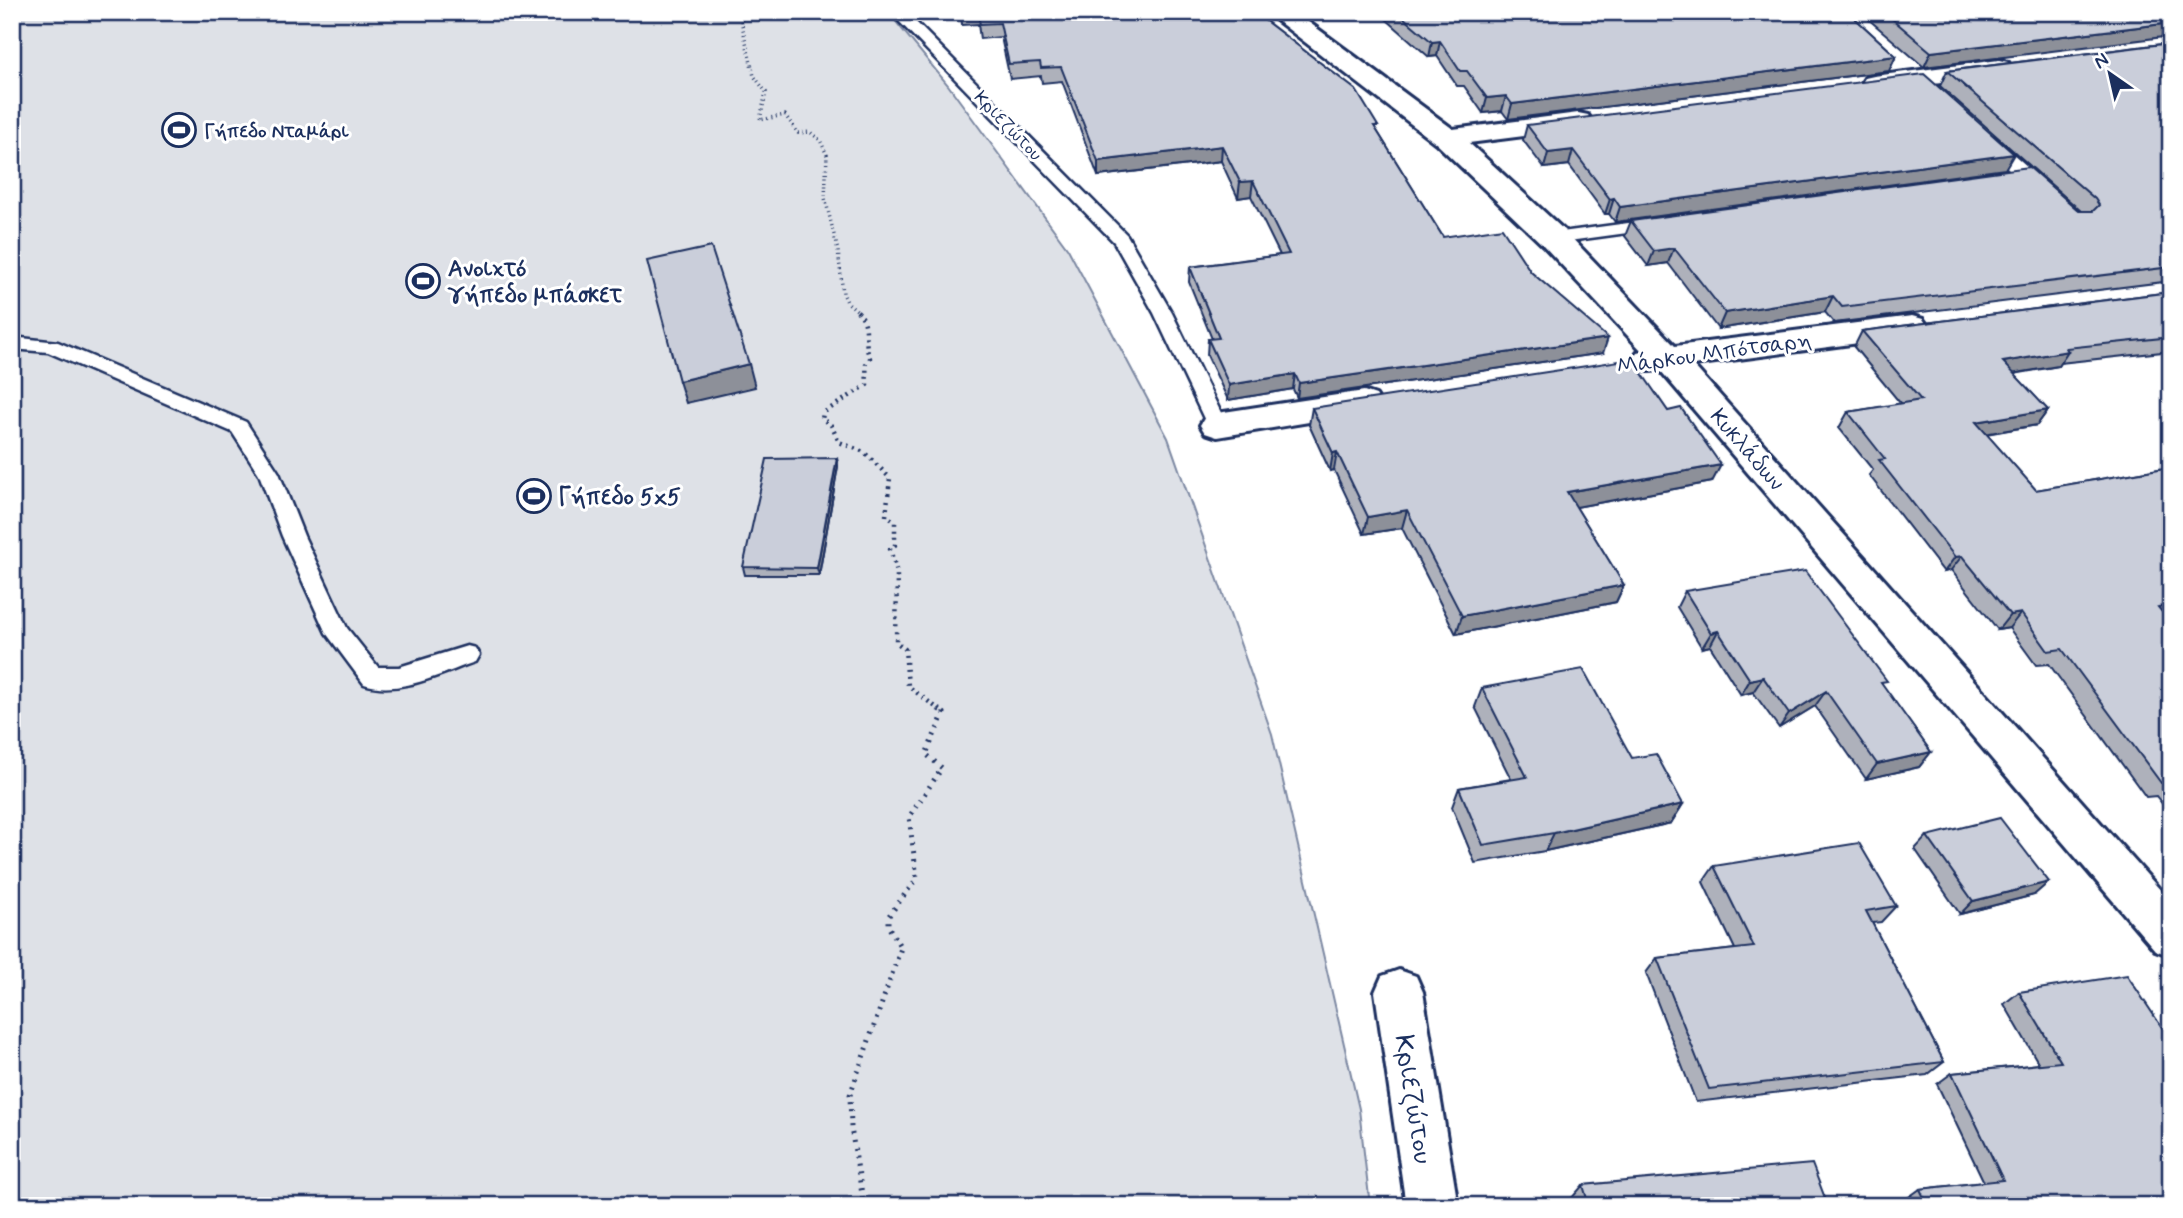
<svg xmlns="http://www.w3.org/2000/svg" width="2183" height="1218" font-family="Mynerve,sans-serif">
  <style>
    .green { fill: #dee1e7; stroke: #7c88a2; stroke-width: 2 }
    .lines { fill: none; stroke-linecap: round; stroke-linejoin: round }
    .lane-casing { stroke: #1b2f5e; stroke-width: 5 }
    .street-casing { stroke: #1b2f5e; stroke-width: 6 }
    .path-far2 { stroke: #1b2f5e; stroke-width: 3.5; stroke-dasharray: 1 3.5; stroke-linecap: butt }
    .path-far1 { stroke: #1b2f5e; stroke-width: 4.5; stroke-dasharray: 2 5; stroke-linecap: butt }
    .path { stroke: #1b2f5e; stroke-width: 5; stroke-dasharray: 2 6; stroke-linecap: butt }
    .lane { fill: #fff; fill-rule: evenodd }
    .street { fill: #fff; fill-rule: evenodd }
    .wall { fill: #aeb1bb; stroke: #1b2f5e; stroke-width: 2 }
    .shaded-wall { fill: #8d9099; stroke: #1b2f5e; stroke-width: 2 }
    .building { fill: #caceda; stroke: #1b2f5e; stroke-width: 2 }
    .labels { text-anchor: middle; stroke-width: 6; stroke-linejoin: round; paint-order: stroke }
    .far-street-label { font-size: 19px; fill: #1b2f5e; stroke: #fff }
    .far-poi-label { font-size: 19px; font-weight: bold; fill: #1b2f5e; stroke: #fff; text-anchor: start }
    .poi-label { font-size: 23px; font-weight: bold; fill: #1b2f5e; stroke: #fff; text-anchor: start }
    .street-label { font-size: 23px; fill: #1b2f5e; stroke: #fff }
    .near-street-label { font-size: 28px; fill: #1b2f5e; stroke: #fff }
  </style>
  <rect width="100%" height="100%" fill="#fff"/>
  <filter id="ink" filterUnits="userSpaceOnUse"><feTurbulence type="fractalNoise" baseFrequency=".0143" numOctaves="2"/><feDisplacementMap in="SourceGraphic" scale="14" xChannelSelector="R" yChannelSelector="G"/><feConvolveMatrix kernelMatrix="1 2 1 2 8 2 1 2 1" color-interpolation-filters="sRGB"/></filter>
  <g filter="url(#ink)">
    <polygon class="green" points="12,12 888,12 948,85 1068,249 1168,438 1272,734 1359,1109 1370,1206 12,1206"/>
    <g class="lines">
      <g class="lane-casing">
        <g id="lane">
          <polygon points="890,12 906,12 1127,235 1172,313 1227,425 1224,430 1210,430 1207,425 1154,313 1114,242"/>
          <polygon points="1988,136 1994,137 2047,184 2050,188 2047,192 2035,192 1982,145 1980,141 1982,137"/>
          <polygon points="1658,219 1664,220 1667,224 1664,228 1554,243 1545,238 1554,233"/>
          <path d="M12,337L58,342L246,422L279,473L304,536L347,628L378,667H399L467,646L475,648L479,655L475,662C442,673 399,696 364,684L326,633L282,536L259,474L232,432L48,352L12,349Z"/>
        </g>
      </g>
      <g class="street-casing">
        <g id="street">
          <polygon points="1266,12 1295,12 1453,129 1578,113 1588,115 1592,121 1588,127 1578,129 1469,143 1565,231 1675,346 1912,316 1923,319 1928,326 1923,333 1912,336 1693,365 2171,902 2171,956 2155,950 1660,370 1649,371 1637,368 1633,360 1637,352 1642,351 1543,245 1437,144"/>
          <polygon points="1999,60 2008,62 2012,68 2008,74 1874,92 1865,90 1861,84 1865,78 1874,76"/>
          <polygon points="1364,391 1376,395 1381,403 1376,411 1217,437 1205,433 1200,425 1205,417 1217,413"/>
          <polygon points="1399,970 1416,976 1423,992 1458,1206 1406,1206 1375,992 1382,976"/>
        </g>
      </g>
      <polyline class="path-far2" points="739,12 754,76 766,92 760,120 785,115 798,133 810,132 820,140 827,155 825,198 838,251 843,293 847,302 860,313"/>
      <path class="path-far1" d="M857,311C872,324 862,342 870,358L866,364L867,385L823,413L822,419L831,425L839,442L864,452L890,478L886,516L895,521V545L890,549L897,573L896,642L905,649L908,686L941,711"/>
      <polyline class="path" points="864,1206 851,1128 850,1095 901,948 888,926 888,917 917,878 909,817 942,768 926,754 944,713 938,709"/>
      <use href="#lane" class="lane"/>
      <use href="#street" class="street"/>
    </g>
    <g class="wall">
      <polygon points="961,12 1254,12 1377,131 1443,237 1531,272 1603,353 1297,398 1293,389 1228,400 1207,355 1208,339 1212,339 1189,282 1190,267 1280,255 1251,196 1238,198 1221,161 1098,176 1062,81 1042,83 1041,76 1010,79 1001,37 980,39 978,24 962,25"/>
      <polygon points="1378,12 1848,12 1896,56 1889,71 1508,119 1502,111 1483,113 1464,86 1457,86 1437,56 1429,57"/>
      <polygon points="1860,12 2171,12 1924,67"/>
      <polygon points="2171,43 2171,281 1834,323 1825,312 1718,329 1668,263 1648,266 1625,236 1631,221 2081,211 1940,86 1947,71"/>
      <polygon points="1527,125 2005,169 1615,222 1609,214 1605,214 1569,165 1544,168 1523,140"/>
      <polygon points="2171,292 2171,351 2060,363 2058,366 2014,374 2048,410 2037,425 1986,434 2036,490 2171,467 2171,614 2165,616 2171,623 2171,815 2156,796 2146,797 2049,664 2036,665 2009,628 1998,630 1951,570 1944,572 1869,475 1873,470 1839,428 1848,412 1901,404 1854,347 1862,331"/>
      <polygon points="1312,408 1712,482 1576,507 1624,585 1616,602 1456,634 1402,528 1364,534 1334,470 1330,471 1309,425"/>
      <polygon points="837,458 838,466 819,575 745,575 743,567"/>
      <polygon points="1685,591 1883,686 1931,752 1919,767 1866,779 1815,706 1779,728 1753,692 1741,695 1710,646 1702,648 1677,607"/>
      <polygon points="1482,688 1632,758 1683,804 1671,823 1545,851 1475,863 1452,807 1459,788 1511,779 1475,707"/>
      <polygon points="1927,836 2034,895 1960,914 1915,849"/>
      <polygon points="1714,866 1896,906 1881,922 1872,923 1944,1062 1927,1075 1696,1102 1646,973 1657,958 1735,949 1703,882"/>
      <polygon points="2019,992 2171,1206 1909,1206 1906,1199 1920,1189 1984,1182 1937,1084 1952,1073 2039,1064 2004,1004"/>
      <polygon points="1583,1185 1828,1206 1572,1206 1570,1200"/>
    </g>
    <g class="shaded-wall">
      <polygon points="2171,23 2171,36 1924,67 1931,52"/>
      <polygon points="1440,41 1437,56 1429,57 1432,42"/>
      <polygon points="1896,56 1889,71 1508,119 1512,104"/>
      <polygon points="1506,96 1502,111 1483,113 1487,98"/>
      <polygon points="1222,146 1221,161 1098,176 1098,161"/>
      <polygon points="1573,150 1569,165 1544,168 1548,153"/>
      <polygon points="2014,154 2005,169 1615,222 1620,207"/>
      <polygon points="1253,181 1251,196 1238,198 1240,182"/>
      <polygon points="1614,198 1609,214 1605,214 1610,199"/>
      <polygon points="1674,248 1668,263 1648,266 1654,251"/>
      <polygon points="1833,296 1825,312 1718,329 1725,313"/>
      <polygon points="1608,338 1603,353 1297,398 1299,383"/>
      <polygon points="2068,351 2058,366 1993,377 2003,362"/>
      <polygon points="749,364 755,387 686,403 679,381"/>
      <polygon points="1295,374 1293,389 1228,400 1229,385"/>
      <polygon points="2048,410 2037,425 1966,437 1976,422"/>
      <polygon points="1337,452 1334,470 1330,471 1333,453"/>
      <polygon points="837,458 838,466 819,575 817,568"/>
      <polygon points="1721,465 1712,482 1560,510 1567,492"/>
      <polygon points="1407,510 1402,528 1364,534 1368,517"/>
      <polygon points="1962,556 1951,570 1944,572 1955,557"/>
      <polygon points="1624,585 1616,602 1456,634 1462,616"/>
      <polygon points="2021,613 2009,628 1998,630 2010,615"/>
      <polygon points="1718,631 1710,646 1702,648 1711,633"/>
      <polygon points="1763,677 1753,692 1741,695 1750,680"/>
      <polygon points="1826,691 1815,706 1779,728 1789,714"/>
      <polygon points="1931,752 1919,767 1866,779 1877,764"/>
      <polygon points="1683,804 1671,823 1545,851 1554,833"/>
      <polygon points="2049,882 2034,895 1960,914 1973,901"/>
    </g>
    <g class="building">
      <polygon points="977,12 1254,12 1356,90 1378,126 1374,126 1443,237 1502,228 1531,272 1608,338 1299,383 1295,374 1229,385 1208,339 1219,338 1190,267 1289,254 1253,181 1240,182 1222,146 1098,161 1061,67 1041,68 1040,62 1009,64 1000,23 980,24"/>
      <polygon points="1397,12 1848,12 1896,56 1512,104 1506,96 1487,98 1467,71 1460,71 1440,41 1432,42"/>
      <polygon points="1884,12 2171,12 2171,23 1931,52"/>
      <polygon points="2171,43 2171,267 1842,307 1833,296 1725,313 1674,248 1654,251 1631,221 2029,167 2079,211 2093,211 2099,205 2095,199 1947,71"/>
      <polygon points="1924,74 2014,154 1620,207 1614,198 1610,199 1573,150 1548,153 1527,125"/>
      <polygon points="711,247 749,364 679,381 647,261"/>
      <polygon points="2171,292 2171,337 2066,348 2068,351 2003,362 2048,410 1976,422 2036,490 2171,467 2171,604 2158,607 2171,623 2171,782 2161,783 2062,649 2048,651 2021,613 2010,615 1962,556 1955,557 1879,460 1885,459 1848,412 1921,400 1862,331"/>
      <polygon points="1632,359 1668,411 1681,408 1721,465 1567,492 1624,585 1462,616 1407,510 1368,517 1337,452 1333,453 1312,408"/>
      <polygon points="837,458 817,568 743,567 767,459"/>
      <polygon points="1805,571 1887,681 1881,682 1931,752 1877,764 1826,691 1789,714 1763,677 1750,680 1718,631 1711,633 1685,591"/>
      <polygon points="1583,669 1632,758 1656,754 1683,804 1554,833 1483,845 1459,788 1527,777 1482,688"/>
      <polygon points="2000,818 2049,882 1973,901 1927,836"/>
      <polygon points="1859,843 1896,906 1866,911 1944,1062 1709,1089 1657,958 1754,947 1714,866"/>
      <polygon points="2127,975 2171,1041 2171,1206 1928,1206 1920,1189 2003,1180 1952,1073 2061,1062 2019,992"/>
      <polygon points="1812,1164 1828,1206 1589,1206 1583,1185"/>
    </g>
  </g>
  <defs>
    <g id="stadium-ring" transform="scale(1.75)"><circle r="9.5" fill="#fff" stroke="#1b2f5e" stroke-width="1.5"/><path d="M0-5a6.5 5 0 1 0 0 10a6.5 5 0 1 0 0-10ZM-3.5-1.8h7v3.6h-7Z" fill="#1b2f5e"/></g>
  </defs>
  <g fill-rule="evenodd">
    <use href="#stadium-ring" x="179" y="130"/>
    <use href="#stadium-ring" x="423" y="281"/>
    <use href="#stadium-ring" x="534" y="496"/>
  </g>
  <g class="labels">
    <g class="far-street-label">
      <text transform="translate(1009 125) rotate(46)" y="7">Κριεζώτου</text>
    </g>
    <g class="far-poi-label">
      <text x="204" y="137">Γήπεδο Νταμάρι</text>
    </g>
    <g class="poi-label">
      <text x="448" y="276">Ανοιχτό<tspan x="448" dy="26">γήπεδο μπάσκετ</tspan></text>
      <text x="558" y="504">Γήπεδο 5x5</text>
    </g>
    <g class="street-label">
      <text transform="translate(1714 352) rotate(-8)" y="8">Μάρκου Μπότσαρη</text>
      <text transform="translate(1748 449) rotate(49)" y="8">Κυκλάδων</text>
    </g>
    <g class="near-street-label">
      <text transform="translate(1415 1099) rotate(81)" y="10">Κριεζώτου</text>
    </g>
  </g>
  <rect width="2183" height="1218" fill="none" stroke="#fff" stroke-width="42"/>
  <rect x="21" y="21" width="2141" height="1176" fill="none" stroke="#1b2f5e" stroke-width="2.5" filter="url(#ink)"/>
  <g transform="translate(2110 74) rotate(326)" stroke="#ffffff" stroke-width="5" paint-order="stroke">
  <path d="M0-5L12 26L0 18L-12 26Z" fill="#1b2f5e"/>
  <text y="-10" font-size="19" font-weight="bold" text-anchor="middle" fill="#1b2f5e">N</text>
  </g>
</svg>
